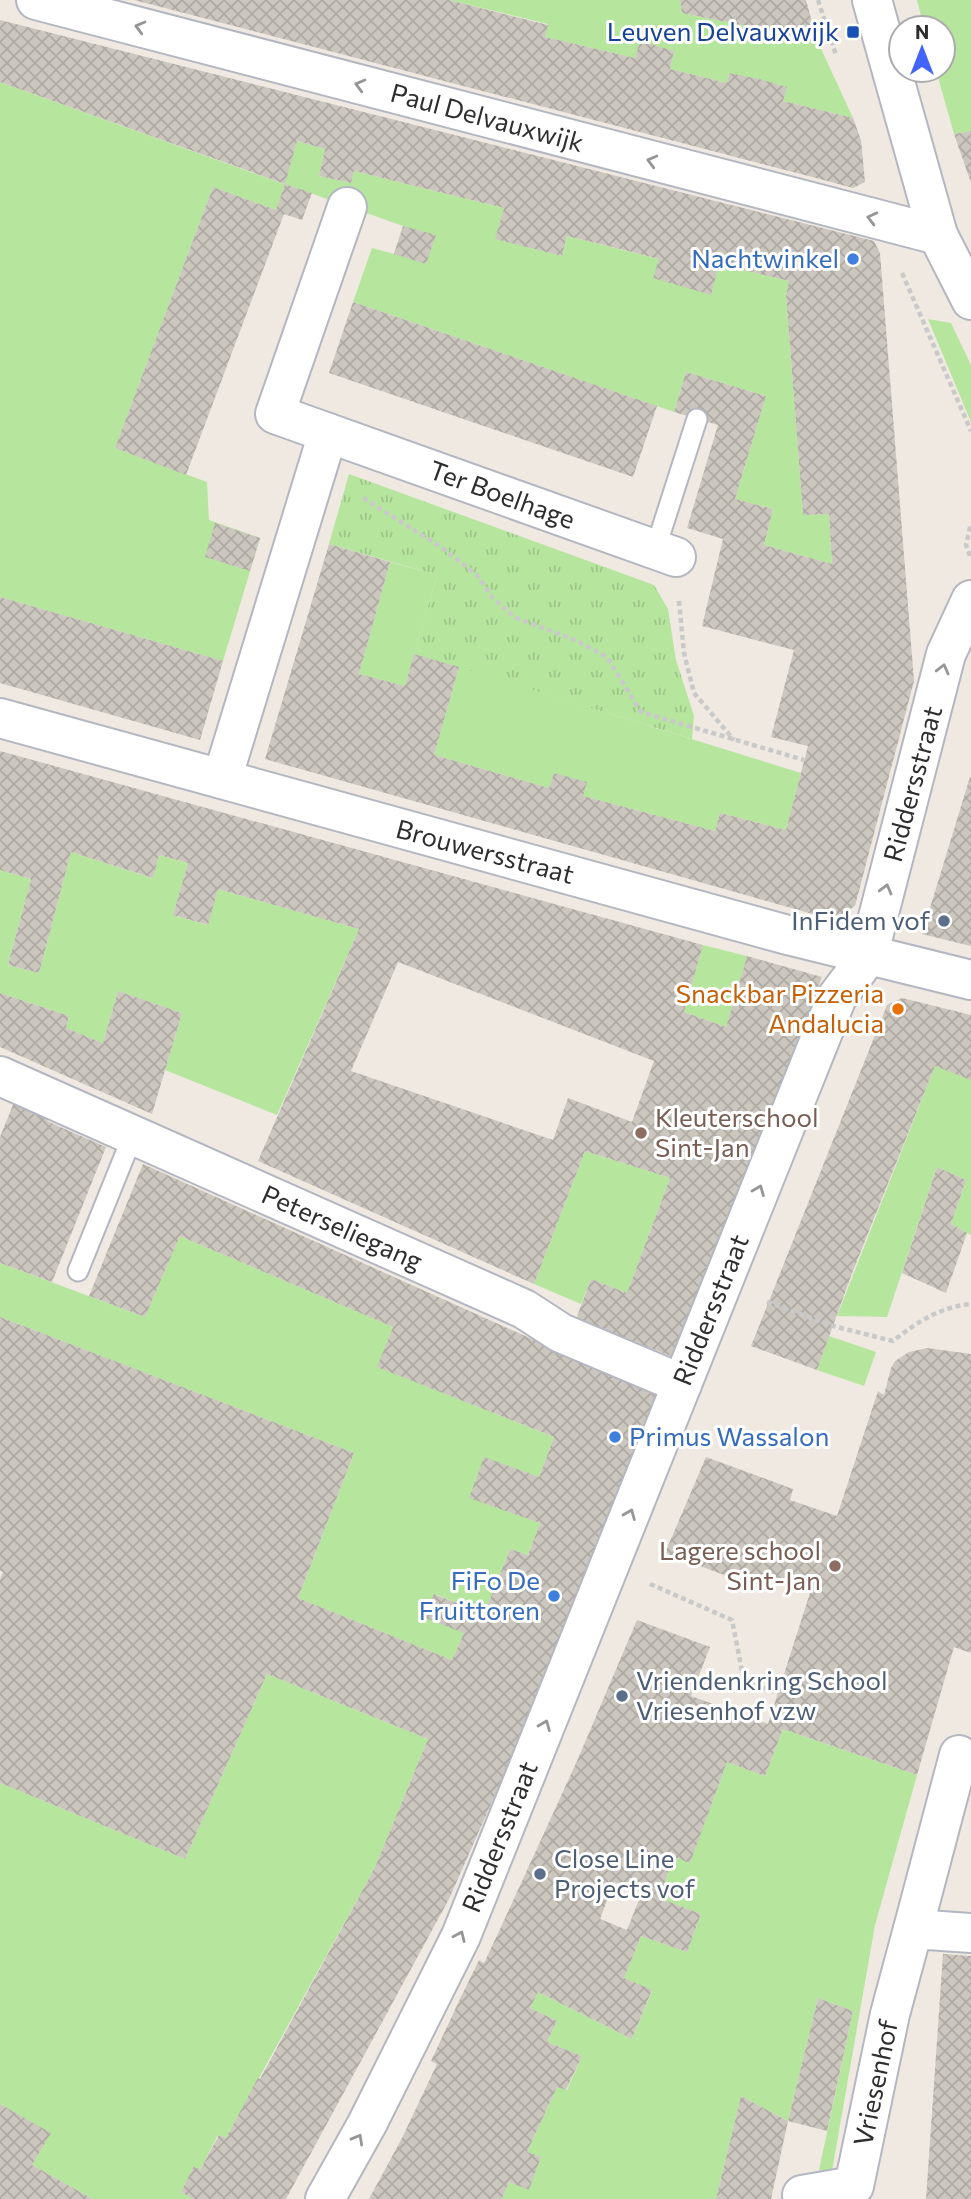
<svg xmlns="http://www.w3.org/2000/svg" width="971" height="2199" font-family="Commissioner,sans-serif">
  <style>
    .park { fill: url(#park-tufts) }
    .garden { fill: #b6e59e }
    .building { fill: url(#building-cross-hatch); fill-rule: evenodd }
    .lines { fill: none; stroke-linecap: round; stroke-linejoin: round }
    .service-casing { stroke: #b4b7c1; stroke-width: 23 }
    .minor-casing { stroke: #b4b7c1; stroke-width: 42 }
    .tertiary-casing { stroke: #b4b7c1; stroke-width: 42 }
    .path { stroke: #c9c9c9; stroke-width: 4.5; stroke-dasharray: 5 3.5; stroke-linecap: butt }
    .service { stroke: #fff; stroke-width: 19 }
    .minor { stroke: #fff; stroke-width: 38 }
    .tertiary { stroke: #fff; stroke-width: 38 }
    .oneway { stroke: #969696 }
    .transit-dot { fill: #1a4fb4; stroke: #fff; stroke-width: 2.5 }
    .shop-dot { fill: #3f7fe0; stroke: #fff; stroke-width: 2.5 }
    .service-dot { fill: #5c6f8a; stroke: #fff; stroke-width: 2.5 }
    .food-dot { fill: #e8710a; stroke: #fff; stroke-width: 2.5 }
    .education-dot { fill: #8d6e63; stroke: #fff; stroke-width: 2.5 }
    .labels { text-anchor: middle; stroke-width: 6; stroke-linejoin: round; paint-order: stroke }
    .transit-label { font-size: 26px; fill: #164399; stroke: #fff; text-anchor: end }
    .street-label { font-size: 26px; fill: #2e2e2e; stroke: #fff }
    .shop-label { font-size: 26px; fill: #366cbe; stroke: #fff; text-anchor: end }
    .service-label { font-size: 26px; fill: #4e5e75; stroke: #fff; text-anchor: start }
    .food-label { font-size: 26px; fill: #c56008; stroke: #fff; text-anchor: end }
    .education-label { font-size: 26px; fill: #785e54; stroke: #fff; text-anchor: start }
  </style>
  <defs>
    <pattern id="park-tufts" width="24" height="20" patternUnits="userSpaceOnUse" patternTransform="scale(1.75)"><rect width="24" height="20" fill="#b6e59e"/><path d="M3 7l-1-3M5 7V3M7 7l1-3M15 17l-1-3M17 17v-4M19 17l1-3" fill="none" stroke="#9dc588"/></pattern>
    <pattern id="building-cross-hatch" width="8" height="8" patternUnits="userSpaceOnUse" patternTransform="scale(1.75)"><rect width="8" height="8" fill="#cbc7bf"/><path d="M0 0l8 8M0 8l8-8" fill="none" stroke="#afaba4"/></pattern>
  </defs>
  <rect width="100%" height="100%" fill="#efe9e1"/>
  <polygon class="park" points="349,474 654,585 668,609 676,660 694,716 692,739 414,654 437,575 329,544"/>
  <g class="garden">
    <polygon points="449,0 680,0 682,13 817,40 853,118 783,101 786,87 729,73 727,83 670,69 674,51 640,42 635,58 545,37 548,24"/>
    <polygon points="917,0 971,0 971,131 954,134 936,70 943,70 943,28 924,28"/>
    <polygon points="0,82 284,184 297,141 325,149 319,176 351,183 354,171 504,208 496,239 562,256 567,236 659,259 711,294 719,264 789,281 786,296 803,515 829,514 832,564 764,545 773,509 735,499 766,396 686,372 674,412 353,302 372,248 394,254 403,226 285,184 276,210 213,187 115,448 207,482 209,520 260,538 223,661 0,597"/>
    <polygon points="928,319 951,323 971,365 971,422"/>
    <polygon points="390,562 437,575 405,686 359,674"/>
    <polygon points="459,667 801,773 786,830 720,813 715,831 583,796 554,773 549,788 434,755"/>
    <polygon points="71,852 152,878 159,855 188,863 173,915 207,925 218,889 359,929 277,1115 165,1070 182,1013 118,991 103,1043 66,1028 69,1016 0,993 0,870 31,879 8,965 39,973"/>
    <polygon points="703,945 747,956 726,1027 684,1012"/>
    <polygon points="935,1066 971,1079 971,1235 951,1224 966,1180 937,1167 887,1317 837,1316"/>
    <polygon points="585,1151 670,1178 627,1293 591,1279 581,1304 534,1284"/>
    <polygon points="180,1236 393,1327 378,1367 554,1437 539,1477 484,1458 470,1498 540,1523 528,1555 510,1549 484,1614 435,1594 464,1633 452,1660 298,1598 354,1453 0,1317 0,1263 145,1317"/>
    <polygon points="829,1336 876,1352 864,1386 817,1370"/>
    <polygon points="267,1674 428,1739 375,1867 226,2138 218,2135 200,2170 194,2167 181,2192 193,2199 93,2199 32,2165 50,2133 0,2104 0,1783 185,1859"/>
    <polygon points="783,1729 917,1775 875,1925 832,2171 819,2170 853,2011 818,1998 788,2121 741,2096 716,2199 502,2199 509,2182 529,2189 541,2157 527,2152 557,2087 567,2090 582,2056 547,2042 557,2021 530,2008 538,1992 632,2039 652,1991 624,1978 641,1936 687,1952 701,1914 659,1898 674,1857 690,1862 727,1762 765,1776"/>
  </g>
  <g class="building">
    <polygon points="134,0 449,0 548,25 545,37 635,58 640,41 674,51 670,69 727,83 729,73 759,79 787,87 783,101 853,118 861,140 865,182 853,188 816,178"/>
    <polygon points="680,0 806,0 817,40 682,13"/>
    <polygon points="0,20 874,241 880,253 914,681 855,906 834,920 265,759 329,544 390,562 359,674 405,686 414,654 459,667 434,755 549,788 554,773 587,782 583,796 715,831 720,813 786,830 808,746 771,737 794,650 702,626 723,539 687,528 718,425 674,412 686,372 766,396 735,499 773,509 764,545 832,564 829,514 803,515 786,296 789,281 719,264 711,295 653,278 659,259 628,251 567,236 562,256 495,239 504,208 354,171 351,183 319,176 325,149 297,141 285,184 0,82"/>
    <polygon points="971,131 971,183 954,134"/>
    <polygon points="285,184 312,193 302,220 284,214 186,475 115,448 213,187 276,210"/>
    <polygon points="403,226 436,235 426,264 394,254"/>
    <polygon points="353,302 657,406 633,477 329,373"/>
    <polygon points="215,523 260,538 250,571 205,557"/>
    <polygon points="0,597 223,661 200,740 0,683"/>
    <path d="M0,751L703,945L684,1012L726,1027L747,956L822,977L676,1358L576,1319L591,1279L627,1293L670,1178L585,1151L534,1284L258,1161L359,929L218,889L208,925L173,915L188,863L159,855L153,878L71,852L39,973L8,965L31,879L0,870ZM398,962L654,1061L632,1122L568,1098L553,1140L351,1071Z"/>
    <polygon points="970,777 971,777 971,946 922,934"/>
    <polygon points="118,991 182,1013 152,1114 0,1047 0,993 69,1016 66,1028 103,1043"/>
    <polygon points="902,998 971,1015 971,1080 935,1066 851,1276 817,1370 751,1346 887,1005"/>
    <polygon points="17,1095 49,1122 106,1147 52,1282 0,1263 0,1137"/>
    <polygon points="143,1164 656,1395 614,1506 506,1770 449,1899 286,2199 193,2199 181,2192 194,2166 200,2170 219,2135 226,2138 258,2078 260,2079 375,1867 428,1739 267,1674 185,1859 0,1783 0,1579 3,1572 0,1571 0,1317 354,1453 298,1598 452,1660 464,1633 425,1618 434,1594 484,1614 510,1549 528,1555 540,1523 469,1498 484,1457 539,1477 554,1437 377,1367 393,1327 180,1236 145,1317 89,1296"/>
    <polygon points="937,1167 966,1180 951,1224 967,1233 946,1293 902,1273"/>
    <path d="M927,1348L971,1354V1653L954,1647L917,1775L783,1729L765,1776L727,1762L690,1863L674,1857L659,1898L701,1914L687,1952L641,1936L624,1978L652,1990L632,2039L538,1992L530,2008L557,2021L547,2042L582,2056L566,2090L557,2087L527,2152L541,2157L529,2190L509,2182L502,2199H369L402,2138L437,2064L431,2061L460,1999L479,1960L484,1963L501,1927L577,1761L637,1620L710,1647L691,1696L768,1724L810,1593L766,1578L762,1589L665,1553L706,1457L793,1489L790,1500L837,1516L878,1391L884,1395L891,1368L895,1361L909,1352ZM614,1882L642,1892L627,1930L600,1919Z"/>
    <polygon points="943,1954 971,1956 971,2199 926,2199"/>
    <polygon points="818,1998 853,2011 827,2131 788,2121"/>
    <polygon points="741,2096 788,2121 771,2199 716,2199"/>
    <polygon points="0,2104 51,2133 32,2165 93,2199 0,2199"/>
  </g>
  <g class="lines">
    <g class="service-casing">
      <g id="service">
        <polyline points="655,550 697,419"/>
        <polyline points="78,1271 133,1135"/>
      </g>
    </g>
    <g class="minor-casing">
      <g id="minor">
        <polyline points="36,0 938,235"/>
        <polyline points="347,207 275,414 676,557"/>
        <polyline points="0,718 784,934 971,980"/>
        <polyline points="222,779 328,433"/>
        <polyline points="0,1076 524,1309 561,1333 682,1384"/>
        <polyline points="913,1929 959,1755"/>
        <polyline points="802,2195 854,2186 890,2014 913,1929 971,1933"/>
        <polyline points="325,2199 367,2124 461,1936 837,997 868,956 946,654 971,600"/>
      </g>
    </g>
    <g class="tertiary-casing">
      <polyline id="tertiary" points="872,0 938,235 971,300"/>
    </g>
    <g class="path">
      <polyline points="818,0 836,55"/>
      <polyline points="902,273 971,431"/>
      <polyline points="363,498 441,547 477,575 492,597 514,617 575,640 607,657 641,712 804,760"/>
      <polyline points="970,556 966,545 971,523"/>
      <polyline points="679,601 684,653 694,693 734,740"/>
      <path d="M767,1302L833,1326L893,1341C917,1322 940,1307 971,1304"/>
      <polyline points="650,1584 732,1620 744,1681 778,1693"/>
    </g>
    <use href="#service" class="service"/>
    <use href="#minor" class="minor"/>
    <use href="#tertiary" class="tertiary"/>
  </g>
  <defs><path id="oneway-chevron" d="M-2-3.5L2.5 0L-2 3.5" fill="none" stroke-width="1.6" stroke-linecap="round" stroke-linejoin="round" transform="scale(1.75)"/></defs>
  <g class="oneway">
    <use href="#oneway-chevron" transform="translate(140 27) rotate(-165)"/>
    <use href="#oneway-chevron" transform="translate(360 85) rotate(-165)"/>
    <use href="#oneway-chevron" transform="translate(652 161) rotate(-165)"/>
    <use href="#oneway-chevron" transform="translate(872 218) rotate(-166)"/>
    <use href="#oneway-chevron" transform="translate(943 669) rotate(-76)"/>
    <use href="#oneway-chevron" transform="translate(886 889) rotate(-75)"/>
    <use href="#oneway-chevron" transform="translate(759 1190) rotate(-68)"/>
    <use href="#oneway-chevron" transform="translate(630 1514) rotate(-68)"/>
    <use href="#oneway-chevron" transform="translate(545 1725) rotate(-68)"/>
    <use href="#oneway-chevron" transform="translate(460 1936) rotate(-66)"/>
    <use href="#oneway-chevron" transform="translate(358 2139) rotate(-61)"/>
  </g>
  <rect class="transit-dot" x="846" y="25" width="14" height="14" rx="3.5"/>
  <g class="shop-dot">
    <circle cx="853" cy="259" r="7"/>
    <circle cx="615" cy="1437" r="7"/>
    <circle cx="554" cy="1596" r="7"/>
  </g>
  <g class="service-dot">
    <circle cx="944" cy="921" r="7"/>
    <circle cx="622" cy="1696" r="7"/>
    <circle cx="540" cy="1874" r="7"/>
  </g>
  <circle class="food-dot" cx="898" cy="1009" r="7"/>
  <g class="education-dot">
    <circle cx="641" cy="1133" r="7"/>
    <circle cx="835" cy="1566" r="7"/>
  </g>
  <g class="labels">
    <g class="transit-label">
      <text x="839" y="41">Leuven Delvauxwijk</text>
    </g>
    <g class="street-label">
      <text transform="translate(487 118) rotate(15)" y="9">Paul Delvauxwijk</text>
      <text transform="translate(502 495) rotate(20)" y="9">Ter Boelhage</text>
      <text transform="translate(913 784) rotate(-75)" y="9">Riddersstraat</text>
      <text transform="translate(485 852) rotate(15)" y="9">Brouwersstraat</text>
      <text transform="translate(342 1228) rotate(24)" y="9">Peterseliegang</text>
      <text transform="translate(711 1310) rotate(-68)" y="9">Riddersstraat</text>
      <text transform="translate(500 1837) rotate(-68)" y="9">Riddersstraat</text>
      <text transform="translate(876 2083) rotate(-78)" y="9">Vriesenhof</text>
    </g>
    <g class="shop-label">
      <text x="839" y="268">Nachtwinkel</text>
      <text x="629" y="1446" text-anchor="start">Primus Wassalon</text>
      <text x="540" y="1590">FiFo De<tspan x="540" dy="30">Fruittoren</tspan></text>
    </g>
    <g class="service-label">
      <text x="930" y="930" text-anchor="end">InFidem vof</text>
      <text x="636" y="1690">Vriendenkring School<tspan x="636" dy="30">Vriesenhof vzw</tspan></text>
      <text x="554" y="1868">Close Line<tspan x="554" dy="30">Projects vof</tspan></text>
    </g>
    <g class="food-label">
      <text x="884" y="1003">Snackbar Pizzeria<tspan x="884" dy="30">Andalucia</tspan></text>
    </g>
    <g class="education-label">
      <text x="655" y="1127">Kleuterschool<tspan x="655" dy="30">Sint-Jan</tspan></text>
      <text x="821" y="1560" text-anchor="end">Lagere school<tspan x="821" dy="30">Sint-Jan</tspan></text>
    </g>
  </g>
  <g transform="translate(922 49)"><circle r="33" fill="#ffffff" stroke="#ababab" stroke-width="2"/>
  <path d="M0-5L12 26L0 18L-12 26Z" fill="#4264fb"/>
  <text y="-10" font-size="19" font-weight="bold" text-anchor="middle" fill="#2e2e2e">N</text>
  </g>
</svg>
